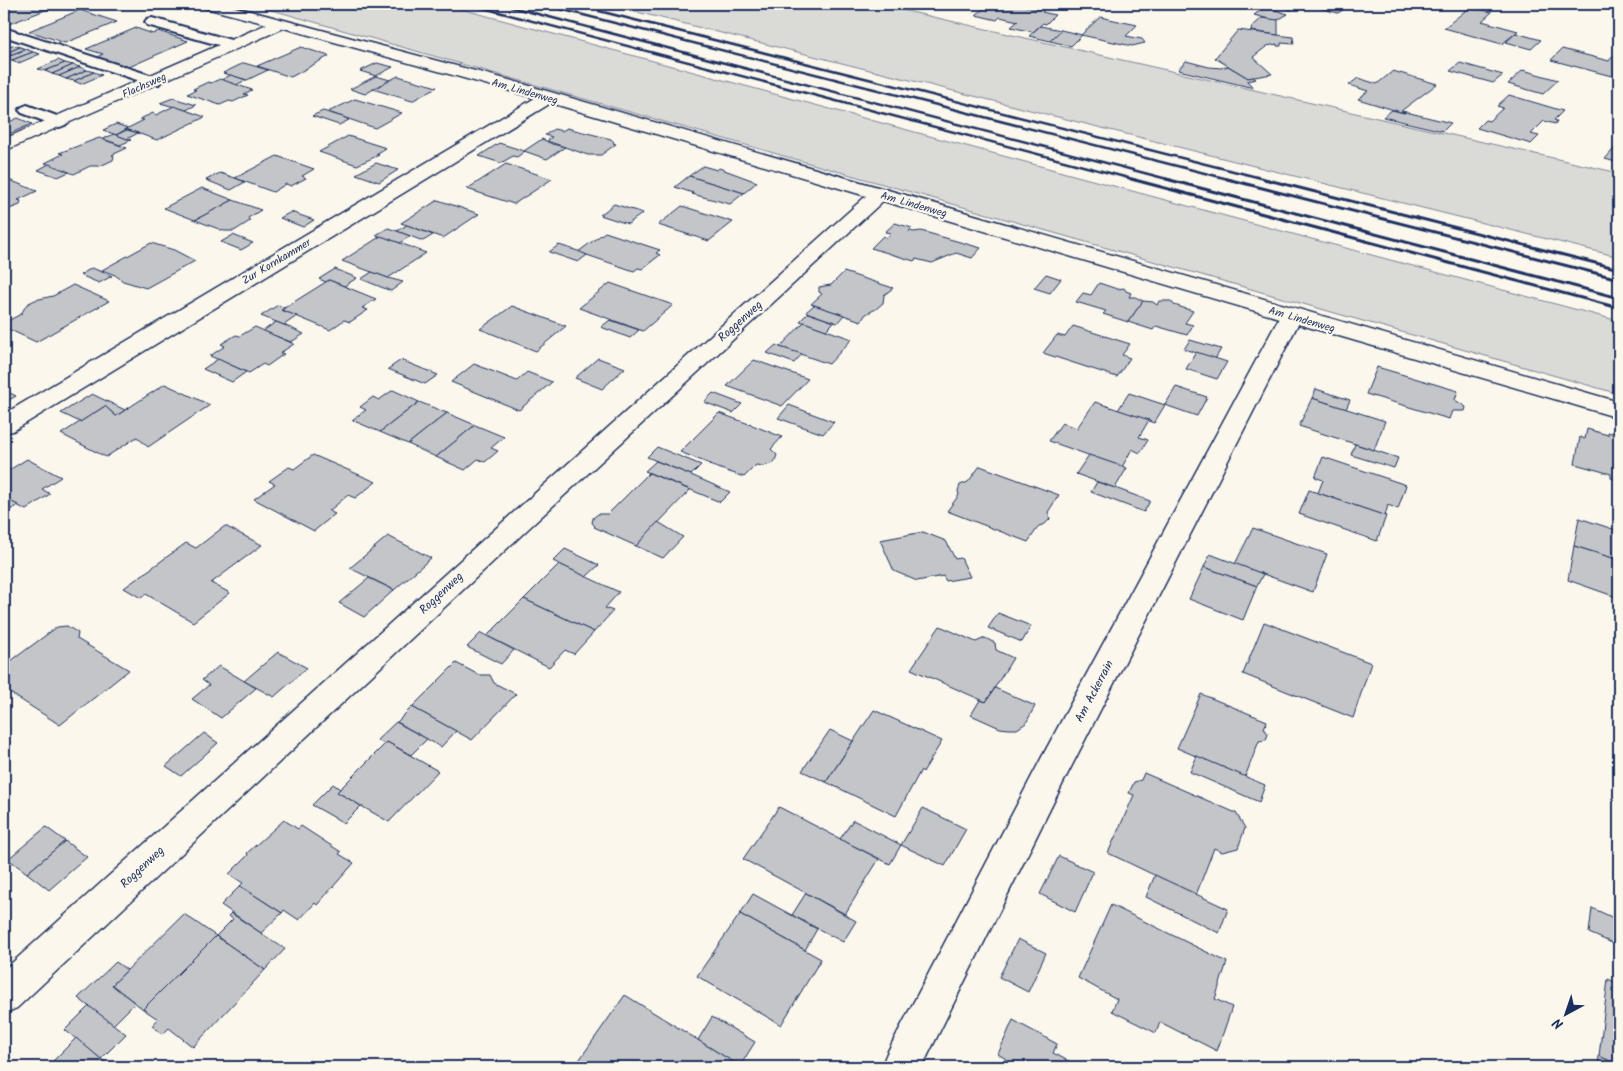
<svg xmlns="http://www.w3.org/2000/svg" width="1623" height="1071" font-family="Kalam,sans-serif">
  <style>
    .green { fill: #dadad7; stroke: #7a849a }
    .building { fill: #c3c5c9; stroke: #1b2f5e }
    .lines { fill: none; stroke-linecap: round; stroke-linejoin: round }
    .service-casing { stroke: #1b2f5e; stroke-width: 4 }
    .minor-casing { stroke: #1b2f5e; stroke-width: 3 }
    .service { fill: #fbf7ec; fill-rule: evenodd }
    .minor { fill: #fbf7ec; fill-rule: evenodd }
    .rail-far1 { stroke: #1b2f5e; stroke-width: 2.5 }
    .rail { stroke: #1b2f5e; stroke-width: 3 }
    .labels { text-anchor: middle; stroke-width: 4.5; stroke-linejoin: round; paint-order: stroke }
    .far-street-label { font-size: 11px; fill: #1b2f5e; stroke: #fbf7ec }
    .street-label { font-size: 12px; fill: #1b2f5e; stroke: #fbf7ec }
  </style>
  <rect width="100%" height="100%" fill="#fbf7ec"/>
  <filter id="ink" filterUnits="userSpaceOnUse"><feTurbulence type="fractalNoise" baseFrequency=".02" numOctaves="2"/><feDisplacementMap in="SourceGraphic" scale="10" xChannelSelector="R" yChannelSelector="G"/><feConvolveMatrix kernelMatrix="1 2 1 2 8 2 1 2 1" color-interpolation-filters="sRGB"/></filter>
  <g filter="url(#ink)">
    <g class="green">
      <polygon points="251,4 443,4 1158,198 1619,321 1619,394"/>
      <polygon points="605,4 876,4 1619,173 1619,257"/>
    </g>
    <g class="building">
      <polygon points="4,4 61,4 9,24 4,23"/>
      <polygon points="989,4 1017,4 1044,10 1042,12 1055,15 1046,24 1043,23 1033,32 1011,27 1018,21 1000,17 997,20 976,15"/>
      <polygon points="1274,4 1299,4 1291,10"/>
      <polygon points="1304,4 1342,4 1349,6 1338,13"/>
      <polygon points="1265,7 1288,14 1276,21 1254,15"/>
      <polygon points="1470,7 1492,12 1482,21 1518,31 1502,44 1444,28"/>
      <polygon points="80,10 117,22 65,43 29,31"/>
      <polygon points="1100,17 1137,25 1126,36 1142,39 1145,43 1132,46 1081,35"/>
      <polygon points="1262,18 1278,20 1278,35 1251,31 1252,27"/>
      <polygon points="1040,26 1061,30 1050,41 1029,36"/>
      <polygon points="136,28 153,34 158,31 188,41 129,67 97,57 103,54 86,49"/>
      <polygon points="1061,30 1082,35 1071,46 1050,41"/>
      <polygon points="1238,30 1293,37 1294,44 1281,43 1281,46 1277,46 1277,44 1267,46 1253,57 1272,74 1248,78 1215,58"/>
      <polygon points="1516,33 1541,40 1531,49 1506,42"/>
      <polygon points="13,45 20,47 4,54 4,48"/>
      <polygon points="20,47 26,49 4,57 4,54"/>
      <polygon points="301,47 329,56 291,77 257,66"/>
      <polygon points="26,49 33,52 12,60 6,58"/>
      <polygon points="1562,49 1609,61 1613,56 1619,58 1619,78 1551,60"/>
      <polygon points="33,52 40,54 19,63 12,60"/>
      <polygon points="58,60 65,63 45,71 38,69"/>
      <polygon points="1186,61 1209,67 1221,68 1228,66 1248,78 1253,77 1256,79 1247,81 1254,88 1178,70"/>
      <polygon points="65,63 73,65 52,74 45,71"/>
      <polygon points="244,63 268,70 247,80 223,73"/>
      <polygon points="377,63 393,67 376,76 360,71"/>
      <polygon points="1460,63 1503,75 1493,83 1450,71"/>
      <polygon points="73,65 80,67 59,76 52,74"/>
      <polygon points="80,67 87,70 66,79 59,76"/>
      <polygon points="87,70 94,72 74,81 66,79"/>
      <polygon points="1523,70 1558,80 1543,94 1508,84"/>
      <polygon points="1393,71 1437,84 1401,111 1406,112 1404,113 1358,99 1368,91 1349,85 1358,78 1377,84"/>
      <polygon points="94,72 102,75 81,84 74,81"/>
      <polygon points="231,75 246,80 236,85 221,80"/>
      <polygon points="376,76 390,80 365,94 350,89"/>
      <polygon points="398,76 437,87 412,101 373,89"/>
      <polygon points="220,79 252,90 244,94 248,95 233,102 229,101 220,105 187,94 196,90 193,89 208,82 211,83"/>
      <polygon points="1509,95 1563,111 1554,120 1557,121 1555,124 1544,121 1531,134 1539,136 1531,144 1477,128 1485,120 1489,121 1503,108 1497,106"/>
      <polygon points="173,98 196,105 186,110 160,103"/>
      <polygon points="355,99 402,113 375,128 328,112"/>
      <polygon points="174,106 205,117 157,140 126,129 144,120 140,119 153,113 156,115"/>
      <polygon points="1392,110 1404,113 1406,112 1451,123 1443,131 1383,117"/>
      <polygon points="323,111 343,117 349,120 339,125 312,116"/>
      <polygon points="18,118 32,124 9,134 4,132 4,124"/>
      <polygon points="116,124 128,128 116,135 103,130"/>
      <polygon points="567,128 611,139 614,142 613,143 616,144 601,155 588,155 547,141 552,137 545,135 554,129 562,131"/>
      <polygon points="127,130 138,133 127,139 116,135"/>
      <polygon points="114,134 127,139 131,140 120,145 103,139"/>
      <polygon points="348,136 386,148 376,154 379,155 357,165 319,152"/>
      <polygon points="99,138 127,148 112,155 114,156 113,160 100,166 90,166 74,174 45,163 63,154 59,153"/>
      <polygon points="542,139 552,144 565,147 547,159 524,151"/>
      <polygon points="499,143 524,151 525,151 517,157 513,156 501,163 479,156"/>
      <polygon points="1619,143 1619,163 1605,159"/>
      <polygon points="277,156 314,169 302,176 306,178 291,186 286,184 273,192 235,178"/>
      <polygon points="376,163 398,170 379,182 356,174"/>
      <polygon points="49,164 69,172 58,177 38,170"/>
      <polygon points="506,164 552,179 514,204 467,189"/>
      <polygon points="703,166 717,170 719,168 757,182 744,193 689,176"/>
      <polygon points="220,173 235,178 245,182 231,190 206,180"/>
      <polygon points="689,176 744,193 730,204 692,194 693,193 675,187"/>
      <polygon points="4,178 37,191 18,200 21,201 20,205 4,211"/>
      <polygon points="202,188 233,200 195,220 164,208"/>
      <polygon points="233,200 261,210 248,218 250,221 234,231 224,231 195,220"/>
      <polygon points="438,200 479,214 443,238 401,223"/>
      <polygon points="614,204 643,213 628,224 600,215"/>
      <polygon points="682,206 733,222 709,241 658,225"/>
      <polygon points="291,212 314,220 303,227 280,218"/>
      <polygon points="895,223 912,228 909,231 914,232 921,231 981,248 972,258 956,253 932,263 916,259 914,261 871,248 883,236 887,238 891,233 885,232"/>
      <polygon points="407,225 433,235 423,241 397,231"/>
      <polygon points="388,228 397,231 410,236 400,243 376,235"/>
      <polygon points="605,232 660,250 656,253 660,255 642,269 638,268 634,271 578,252"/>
      <polygon points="233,235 253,243 241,250 221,242"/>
      <polygon points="381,236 400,243 426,253 388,278 342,261"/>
      <polygon points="151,243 174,250 195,261 146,288 123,281 115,275 102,270"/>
      <polygon points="559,245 578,251 587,255 578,262 549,252"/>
      <polygon points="92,268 112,276 99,283 80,275"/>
      <polygon points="335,269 357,278 344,286 329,280 326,282 319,279"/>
      <polygon points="372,272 388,278 403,282 391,291 361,279"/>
      <polygon points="844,272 893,288 884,295 883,303 876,309 866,314 861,321 811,304 822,294 819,292 819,287 831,285"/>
      <polygon points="1046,274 1061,279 1050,293 1034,288"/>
      <polygon points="329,280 376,299 362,308 368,310 350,322 344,320 330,330 281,310"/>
      <polygon points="610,283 673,305 643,331 579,308"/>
      <polygon points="1099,283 1117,289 1124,288 1126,291 1131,293 1129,297 1135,297 1143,301 1128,322 1103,314 1106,311 1076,302 1083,293 1091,295"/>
      <polygon points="73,285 109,301 36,342 4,327 4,323 21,314 27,304 35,300 53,296"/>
      <polygon points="1143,301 1153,302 1157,305 1159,301 1171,301 1174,305 1193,311 1185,323 1193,325 1187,335 1156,326 1153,330 1128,322"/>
      <polygon points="278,305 285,308 281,310 297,316 284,325 261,316"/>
      <polygon points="814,305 844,315 837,323 806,312"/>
      <polygon points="512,306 566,326 536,351 480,329"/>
      <polygon points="808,313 834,322 826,330 800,321"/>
      <polygon points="610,320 639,330 630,338 601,327"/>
      <polygon points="276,322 284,325 304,334 291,342 263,331"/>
      <polygon points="804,322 826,330 852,339 829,364 780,347"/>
      <polygon points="1073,326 1130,344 1122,355 1130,358 1117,377 1043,353 1057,335 1065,337"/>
      <polygon points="255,327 294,344 280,353 284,354 267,366 263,364 249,373 210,356 225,346 221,344 236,335 240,336"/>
      <polygon points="1190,340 1221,349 1215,359 1184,349"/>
      <polygon points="776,345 780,347 802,354 794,363 767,353"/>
      <polygon points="1196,352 1227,362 1217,379 1186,369"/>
      <polygon points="598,358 625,368 602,389 575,378"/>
      <polygon points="218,359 246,372 232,382 203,369"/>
      <polygon points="401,360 438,375 425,384 388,369"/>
      <polygon points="754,360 808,379 782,406 727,386"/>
      <polygon points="474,364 517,381 527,372 552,382 519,410 451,382"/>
      <polygon points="1377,367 1458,391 1455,400 1466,407 1465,411 1452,411 1449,419 1366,394"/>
      <polygon points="165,384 210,405 148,447 137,437 106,457 61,434 105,406 116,416"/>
      <polygon points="1176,387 1207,397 1197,416 1165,405"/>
      <polygon points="1316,389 1350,400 1346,409 1312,398"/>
      <polygon points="4,390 16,396 4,403"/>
      <polygon points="393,390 419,402 380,432 352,420 366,410 360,407 373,397 379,400"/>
      <polygon points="713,393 742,404 733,413 704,402"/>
      <polygon points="1129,393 1165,405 1154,423 1118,410"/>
      <polygon points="92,394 125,410 116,416 105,406 80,422 61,413"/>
      <polygon points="1312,398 1385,421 1374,450 1299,426"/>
      <polygon points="419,402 447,413 408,444 380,432"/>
      <polygon points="1095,402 1149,420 1139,437 1148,440 1140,453 1132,449 1122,467 1049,441 1062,423 1077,428"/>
      <polygon points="789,405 834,422 823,434 778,418"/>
      <polygon points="447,413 475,425 436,457 408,444"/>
      <polygon points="719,413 749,424 750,423 752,425 782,437 771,449 777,455 774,463 764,466 756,465 744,477 712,466 709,465 710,464 680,452"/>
      <polygon points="475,425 504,437 491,448 498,451 485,462 478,459 465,470 436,457"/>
      <polygon points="1587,429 1608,435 1608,432 1619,435 1619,481 1611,478 1611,474 1575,464 1580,437 1585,439"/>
      <polygon points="1355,444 1398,458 1394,468 1351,455"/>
      <polygon points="657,447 701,465 691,475 647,457"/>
      <polygon points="313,455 376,482 355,498 348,495 329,511 335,514 314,531 254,499 275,484 269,481 289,467 294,469"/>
      <polygon points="1089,455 1127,468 1115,488 1076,474"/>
      <polygon points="1323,457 1406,485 1398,509 1388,505 1385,516 1318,493 1323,480 1315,477"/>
      <polygon points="27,459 61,477 42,489 50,494 26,510 4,498 4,471 6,472"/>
      <polygon points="656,461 691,475 730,492 720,502 645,471"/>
      <polygon points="980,466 1059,495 1048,512 1050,519 1045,524 1039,526 1028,542 947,511 959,495 958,491 960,485 968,482"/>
      <polygon points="649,473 690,490 636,546 594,527 595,526 592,523 593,518 598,514 608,514"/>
      <polygon points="1097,482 1115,488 1150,501 1144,512 1091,492"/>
      <polygon points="1309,490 1386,516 1377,541 1299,514"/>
      <polygon points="4,498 18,505 4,514"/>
      <polygon points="1579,518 1619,531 1619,560 1574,546"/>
      <polygon points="658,522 683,537 663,558 636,546"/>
      <polygon points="225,526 262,545 211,583 230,593 193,622 146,594 141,598 124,588 186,543 196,548"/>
      <polygon points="1253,528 1327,554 1313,592 1235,564"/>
      <polygon points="923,532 946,541 955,559 961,558 970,577 946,581 943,576 917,581 894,571 880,540"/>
      <polygon points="388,536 431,558 394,590 350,568"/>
      <polygon points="1574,546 1619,560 1619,598 1568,580"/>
      <polygon points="565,549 599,565 586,577 553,561"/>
      <polygon points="1210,554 1263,574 1257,586 1204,567"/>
      <polygon points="559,564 619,592 605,608 613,611 594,632 524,599"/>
      <polygon points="1204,567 1257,586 1243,620 1189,599"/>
      <polygon points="369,578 394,590 364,617 339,603"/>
      <polygon points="524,599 594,632 574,654 565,650 549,667 487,636"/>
      <polygon points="998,613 1031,626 1022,642 988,628"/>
      <polygon points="1264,622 1371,663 1353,718 1243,674"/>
      <polygon points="67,626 78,633 77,639 129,670 60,725 4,689 4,666 57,627"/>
      <polygon points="940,626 976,642 985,638 995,643 996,650 1013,658 986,702 911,669"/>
      <polygon points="481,633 487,636 514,650 501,664 467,647"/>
      <polygon points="278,652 307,668 274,697 244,681"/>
      <polygon points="456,663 479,675 490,675 494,683 516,694 472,740 412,707"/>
      <polygon points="219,666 256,688 221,718 192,699 209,685 202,680"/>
      <polygon points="995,688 1035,706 1026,723 1017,729 1009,729 1000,728 971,715 980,700 986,702"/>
      <polygon points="1201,694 1267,721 1264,728 1268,734 1266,740 1259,741 1245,777 1177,748"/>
      <polygon points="412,707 456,731 441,747 397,722"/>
      <polygon points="874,710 942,741 923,772 921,770 896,816 826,782"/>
      <polygon points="1616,716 1619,717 1619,735 1614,733"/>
      <polygon points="396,722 427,739 411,755 387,742 384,744 377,740"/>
      <polygon points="830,730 853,741 826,782 802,771"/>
      <polygon points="204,733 218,743 181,776 166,766"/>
      <polygon points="387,742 438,771 389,822 337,792"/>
      <polygon points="1197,756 1265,785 1259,802 1190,772"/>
      <polygon points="1144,773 1236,813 1245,828 1238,848 1222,852 1214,848 1196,895 1108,853 1134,795 1129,793 1134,782 1141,780"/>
      <polygon points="333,784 340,789 337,792 361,806 344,823 312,805"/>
      <polygon points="779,807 879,859 845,914 743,859"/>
      <polygon points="923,808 966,829 945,866 901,845"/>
      <polygon points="284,820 298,829 301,826 341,852 339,854 354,863 317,905 315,903 299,920 284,910 282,913 240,886 243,883 229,874 248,855 247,853"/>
      <polygon points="853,820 901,845 890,864 840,839"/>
      <polygon points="46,827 65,841 27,873 8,859"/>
      <polygon points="65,841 87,857 49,890 27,873"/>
      <polygon points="1059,856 1093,872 1075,912 1040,894"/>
      <polygon points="1155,875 1228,909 1219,933 1146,897"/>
      <polygon points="240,886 282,913 261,933 221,905"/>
      <polygon points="806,893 856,921 843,942 792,915"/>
      <polygon points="753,894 817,929 805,950 740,914"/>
      <polygon points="1111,905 1227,962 1215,999 1232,1007 1217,1051 1160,1022 1156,1033 1112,1011 1117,999 1078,978"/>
      <polygon points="1592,908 1618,920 1619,946 1589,933"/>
      <polygon points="231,913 285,949 265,970 216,936 233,919 228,916"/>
      <polygon points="184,914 216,936 143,1009 112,985"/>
      <polygon points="740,914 821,959 781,1025 697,976"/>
      <polygon points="216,936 265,970 193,1047 169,1028 163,1034 152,1026 158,1019 143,1009"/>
      <polygon points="1018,939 1046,953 1028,992 999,977"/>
      <polygon points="116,962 127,970 112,985 135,1003 113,1025 78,998"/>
      <polygon points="1608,979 1619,984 1619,1065 1599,1056"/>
      <polygon points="625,995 698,1040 742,1067 578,1067 575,1066"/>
      <polygon points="89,1006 126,1034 101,1059 65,1030"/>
      <polygon points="712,1017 755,1042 740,1066 698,1040"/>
      <polygon points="1013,1020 1057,1044 1053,1053 1080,1067 1002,1067 1006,1059 998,1054"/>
      <polygon points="76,1038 101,1059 112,1067 47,1067"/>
      <polygon points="1599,1056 1619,1065 1619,1067 1598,1067"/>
    </g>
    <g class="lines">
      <g class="service-casing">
        <g id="service">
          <polygon points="152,18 238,42 240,45 233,49 147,25 145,22 147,19"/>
          <polygon points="4,28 159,78 161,81 159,84 149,84 4,36"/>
          <polygon points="27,105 65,119 68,122 65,125 60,127 22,113 19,110 22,107"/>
        </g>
      </g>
      <g class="minor-casing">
        <polygon id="minor" points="199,4 224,4 509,80 1619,402 1619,418 1298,324 1067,775 922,1067 881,1067 887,1053 1043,755 1279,318 883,201 529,528 17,1008 4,1014 4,970 866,196 551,103 13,431 4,433 4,414 535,98 284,28 4,151 4,139 267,24 202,7"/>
      </g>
      <use href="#service" class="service"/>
      <use href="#minor" class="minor"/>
      <g class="rail-far1">
        <polyline points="468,4 1136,180"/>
        <polyline points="540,4 1232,180"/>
        <polyline points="511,7 1171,180"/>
        <polyline points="599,11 1269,180"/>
      </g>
      <g class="rail">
        <polyline points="1131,179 1619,308"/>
        <polyline points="1166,179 1619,298"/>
        <polyline points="1227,179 1619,279"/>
        <polyline points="1264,179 1619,269"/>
      </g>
    </g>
  </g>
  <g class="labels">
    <g class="far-street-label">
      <text transform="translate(144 85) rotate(-24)" y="4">Flachsweg</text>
      <text transform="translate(525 91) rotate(16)" y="4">Am Lindenweg</text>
      <text transform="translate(914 204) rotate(16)" y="4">Am Lindenweg</text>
      <text transform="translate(276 261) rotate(-31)" y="4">Zur Kornkammer</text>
      <text transform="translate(1302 319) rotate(16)" y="4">Am Lindenweg</text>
    </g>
    <g class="street-label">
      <text transform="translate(740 321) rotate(-42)" y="4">Roggenweg</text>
      <text transform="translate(441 593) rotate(-43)" y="4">Roggenweg</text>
      <text transform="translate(1094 691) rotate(-62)" y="4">Am Ackerrain</text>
      <text transform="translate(142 867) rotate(-43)" y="4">Roggenweg</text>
    </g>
  </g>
  <rect width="1623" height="1071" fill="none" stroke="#fbf7ec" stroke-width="20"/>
  <rect x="10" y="10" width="1603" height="1051" fill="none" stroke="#1b2f5e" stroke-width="2" filter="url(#ink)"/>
  <g transform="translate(1566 1014) rotate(220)" stroke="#fbf7ec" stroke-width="4" paint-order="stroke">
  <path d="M0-4L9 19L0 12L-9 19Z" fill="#1b2f5e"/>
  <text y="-8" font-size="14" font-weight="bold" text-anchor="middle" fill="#1b2f5e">N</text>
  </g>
</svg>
